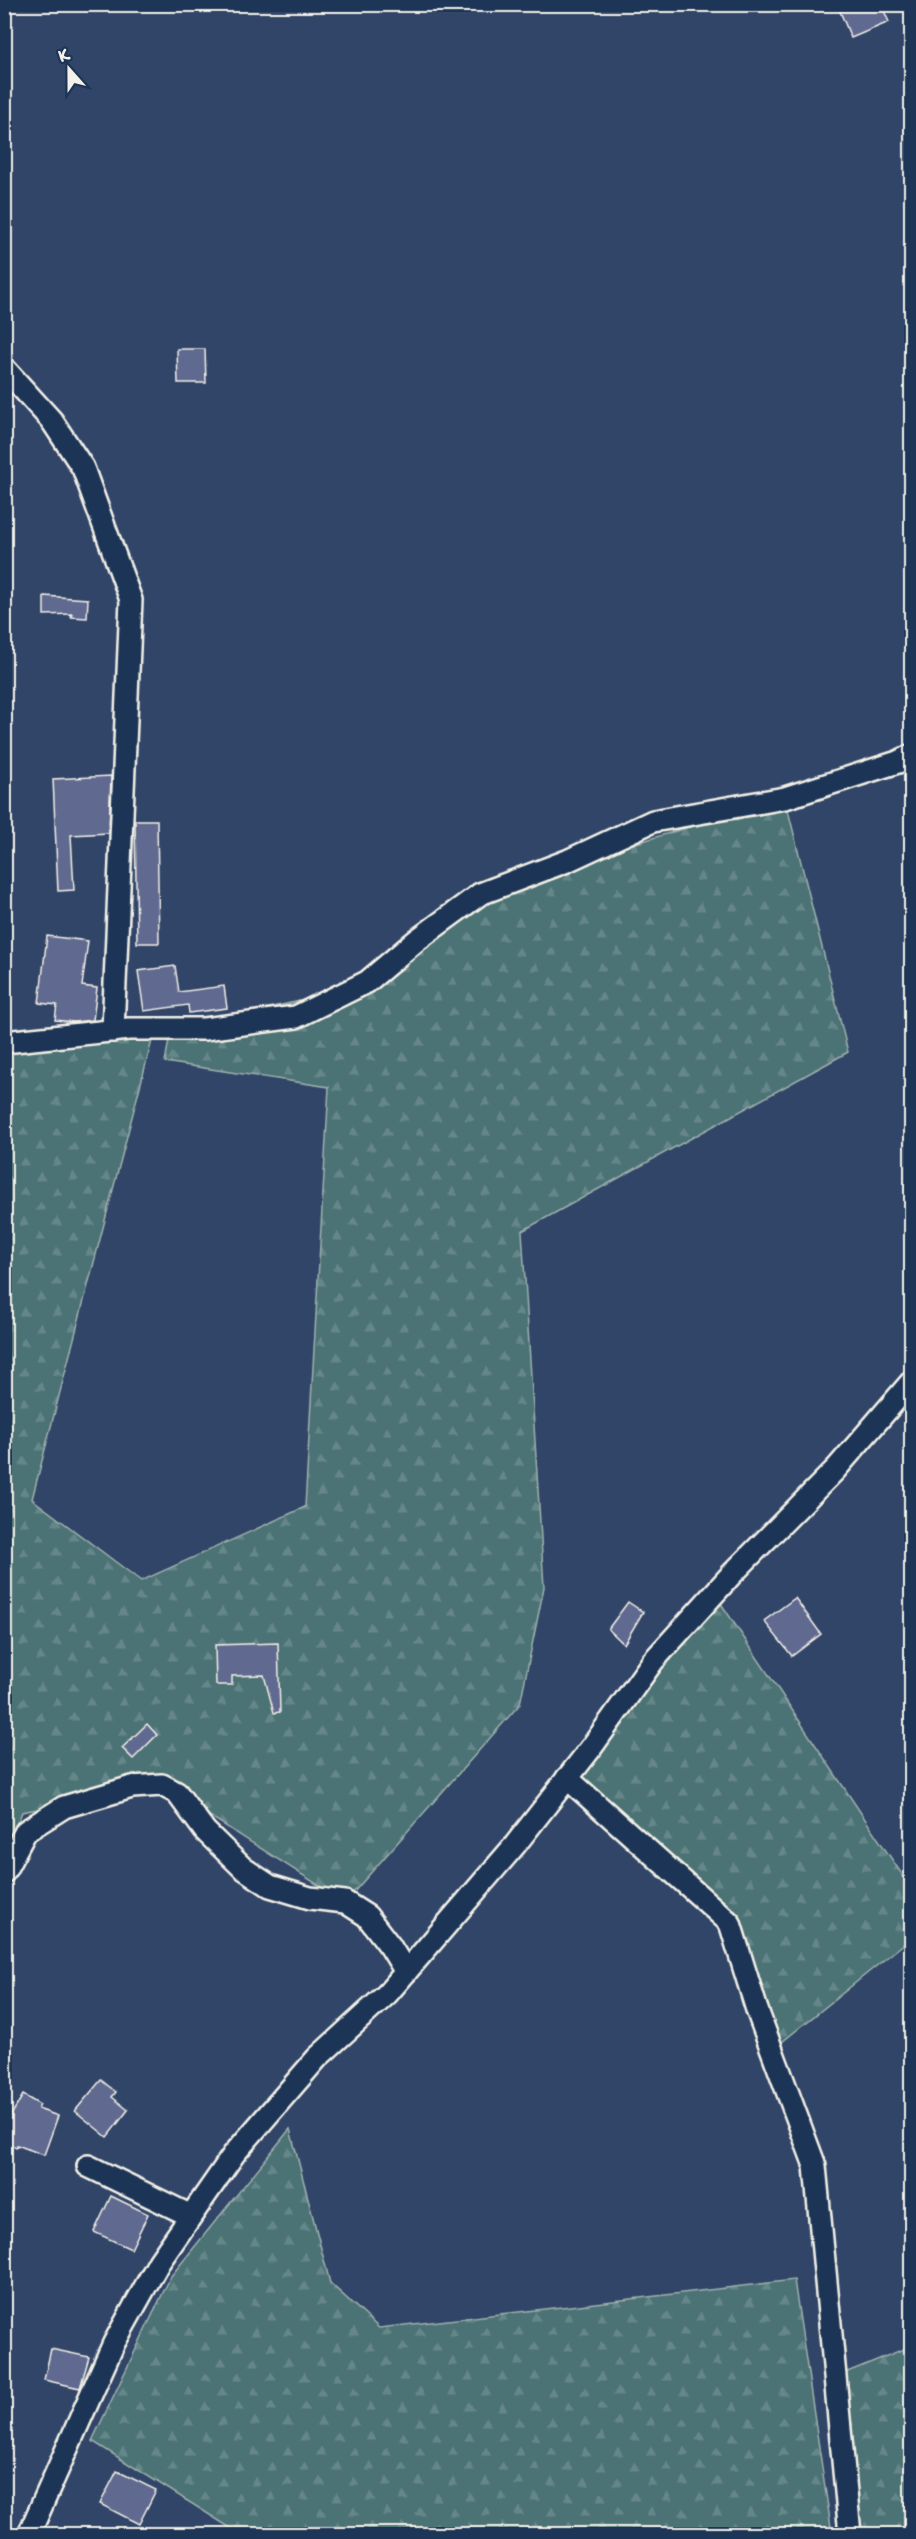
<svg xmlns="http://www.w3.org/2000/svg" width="916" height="2539" font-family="'Shantell Sans',sans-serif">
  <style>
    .forest { fill: url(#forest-firs); stroke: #a0b2ae; stroke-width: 1.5 }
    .building { fill: #616990; stroke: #f4f1e8; stroke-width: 1.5 }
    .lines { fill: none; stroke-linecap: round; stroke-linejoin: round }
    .minor-casing { stroke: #f4f1e8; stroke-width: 26 }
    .minor { stroke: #1d3557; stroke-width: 21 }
  </style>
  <defs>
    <pattern id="forest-firs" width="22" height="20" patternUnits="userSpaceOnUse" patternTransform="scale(1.5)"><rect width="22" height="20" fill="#4b7275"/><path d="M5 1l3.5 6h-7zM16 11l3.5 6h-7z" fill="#668789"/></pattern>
  </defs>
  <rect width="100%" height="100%" fill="#314568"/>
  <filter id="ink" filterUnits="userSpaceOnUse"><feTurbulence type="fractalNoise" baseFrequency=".0167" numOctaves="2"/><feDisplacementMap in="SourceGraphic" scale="12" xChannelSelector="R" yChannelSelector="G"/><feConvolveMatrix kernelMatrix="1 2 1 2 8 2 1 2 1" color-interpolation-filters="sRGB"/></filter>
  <g filter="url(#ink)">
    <g class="forest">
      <polygon points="785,798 848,1052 522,1231 544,1587 520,1704 345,1902 161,1785 22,1812 5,1854 5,1045 155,1029 32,1499 141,1581 305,1507 329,1087 165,1062 171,1029 350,990 524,877"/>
      <polygon points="714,1593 911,1888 911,1938 772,2050 730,1923 567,1778"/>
      <polygon points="290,2129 330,2283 379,2328 794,2280 832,2534 240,2534 92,2441 171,2276"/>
      <polygon points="911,2346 911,2534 857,2534 835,2377"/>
    </g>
    <g class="building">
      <polygon points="837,4 881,4 889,22 851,38"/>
      <polygon points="177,349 205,349 206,383 178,383"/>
      <polygon points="44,596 88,599 87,618 71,617 72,614 44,615"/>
      <polygon points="111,776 109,833 71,835 74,890 58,891 53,779"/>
      <polygon points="135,820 157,820 159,943 137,943"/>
      <polygon points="47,936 88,941 82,986 97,988 93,1020 74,1022 55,1020 57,1005 39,1003"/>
      <polygon points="175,966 179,992 224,986 227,1008 189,1013 188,1005 144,1011 138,971"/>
      <polygon points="795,1598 821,1634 792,1656 764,1621"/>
      <polygon points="628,1602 643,1612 624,1644 608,1629"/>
      <polygon points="278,1643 280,1712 274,1713 264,1675 232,1676 232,1685 216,1685 215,1645"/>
      <polygon points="147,1724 157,1735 133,1759 122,1748"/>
      <polygon points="101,2080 116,2092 112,2097 128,2110 107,2137 75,2111"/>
      <polygon points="23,2095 40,2105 38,2109 58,2116 44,2155 17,2145 16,2148 4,2141 4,2127"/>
      <polygon points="111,2196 148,2214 131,2249 94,2232"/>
      <polygon points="51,2349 89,2357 80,2388 44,2380"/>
      <polygon points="117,2471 156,2490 139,2524 100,2504"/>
    </g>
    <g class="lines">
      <g class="minor-casing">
        <g id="minor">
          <polyline points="4,368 52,421 83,468 131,600 113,1031"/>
          <polyline points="4,1042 129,1029 204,1029 296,1017 367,982 417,940 480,894 567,861 653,821 785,798 898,762 912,755"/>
          <polyline points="567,1778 730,1923 757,2010 815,2166 850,2534"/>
          <polyline points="4,1872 26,1831 64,1807 132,1787 162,1785 177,1793 205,1831 243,1868 270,1886 310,1898 345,1902 367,1916 390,1946 406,1972"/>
          <polyline points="88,2166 189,2215"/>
          <polyline points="29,2534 114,2343 159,2262 234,2154 317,2058 387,1994 515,1845 591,1748 653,1661 731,1575 836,1469 912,1381"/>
        </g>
      </g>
      <use href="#minor" class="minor"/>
    </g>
  </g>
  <rect width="916" height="2539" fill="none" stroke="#1d3557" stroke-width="24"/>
  <rect x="12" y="12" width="892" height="2515" fill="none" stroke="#f4f1e8" stroke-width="2" filter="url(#ink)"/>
  <g transform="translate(69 69) rotate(339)" stroke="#1d3557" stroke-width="4.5" paint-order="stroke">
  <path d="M0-4.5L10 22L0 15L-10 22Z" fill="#f4f1e8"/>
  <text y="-9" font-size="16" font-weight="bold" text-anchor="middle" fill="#f4f1e8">K</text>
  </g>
</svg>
